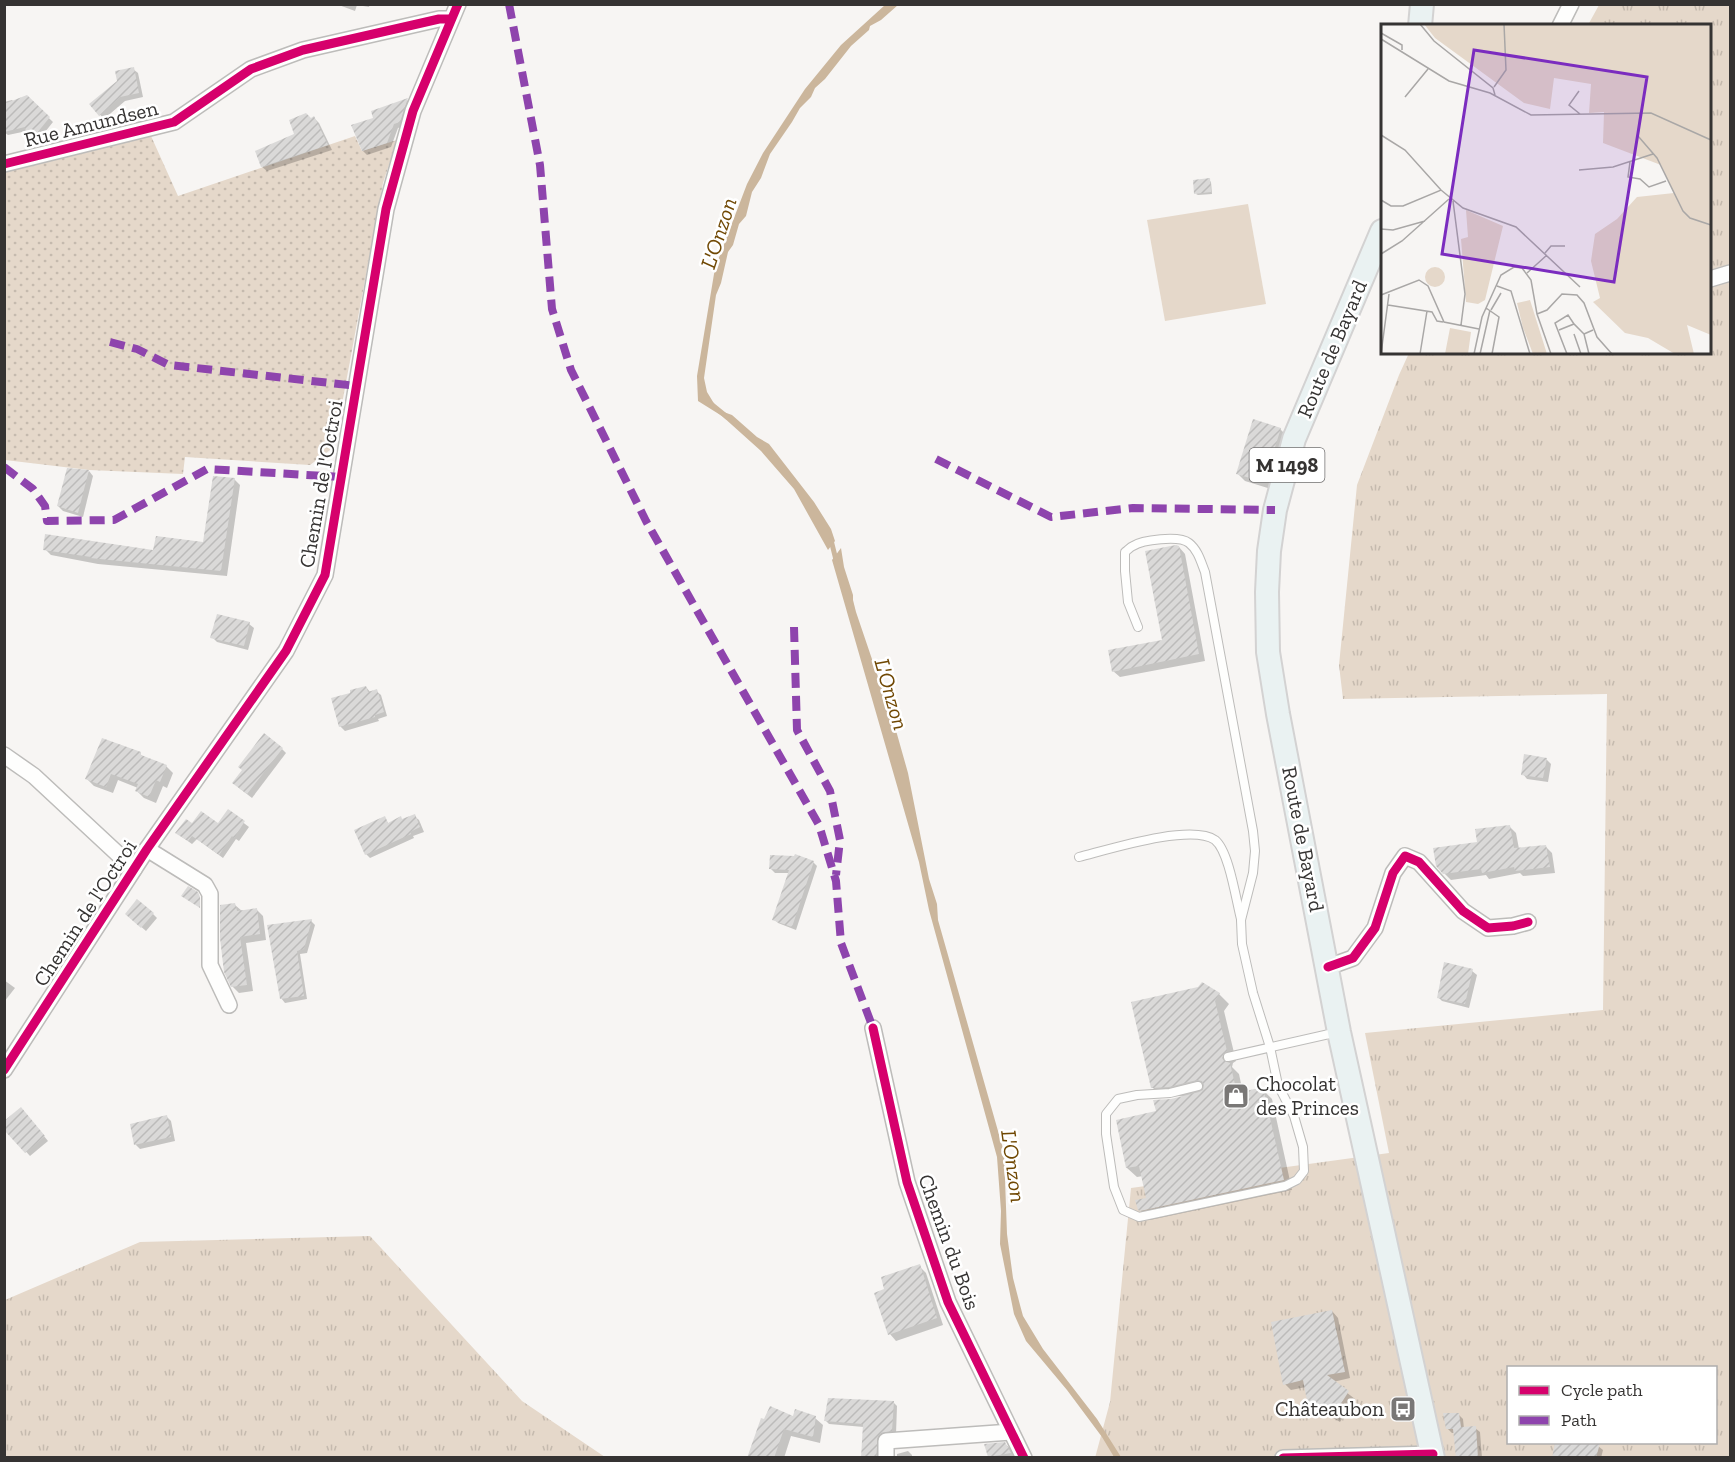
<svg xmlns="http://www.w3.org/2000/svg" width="1735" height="1462" font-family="'Zilla Slab',serif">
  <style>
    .grass { fill: url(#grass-tufts); fill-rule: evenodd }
    .park { fill: #e5d8ca }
    .garden { fill: url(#garden-dots) }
    .water { fill: #cbb69c }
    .shadow { fill: #0003 }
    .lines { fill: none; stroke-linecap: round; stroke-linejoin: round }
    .stream { stroke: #cbb69c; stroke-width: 5 }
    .building { fill: url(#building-hatch) }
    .lane-casing { stroke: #bdbcba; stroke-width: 10 }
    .street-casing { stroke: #bdbcba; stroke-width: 18 }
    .primary-casing { stroke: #d3d2d2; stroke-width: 26 }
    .lane { stroke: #fefefd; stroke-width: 8 }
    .street { stroke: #fefefd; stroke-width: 15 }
    .primary { stroke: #eaf2f2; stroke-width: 22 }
    .quiet { stroke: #8e44ad; stroke-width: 8; stroke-dasharray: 15 8; stroke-linecap: butt }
    .cycleway-casing { stroke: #fff; stroke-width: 13 }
    .cycleway { stroke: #d6006c; stroke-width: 9 }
    .labels { text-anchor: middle; stroke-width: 5; stroke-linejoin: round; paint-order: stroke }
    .shield { fill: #fff; stroke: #727070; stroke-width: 1.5 }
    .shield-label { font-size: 20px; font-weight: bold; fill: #353332 }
    .street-label { font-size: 21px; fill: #353332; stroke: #fff }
    .poi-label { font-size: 21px; fill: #353332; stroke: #fff; text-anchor: start }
    .water-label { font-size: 22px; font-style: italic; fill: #704803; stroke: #fff }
    .inset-road { fill: none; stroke: #a9a7a6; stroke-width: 1.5 }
    .view { fill: #7b2cbf; fill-opacity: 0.15; stroke: #7b2cbf; stroke-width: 3 }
    .inset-edge { fill: none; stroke: #353332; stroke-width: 3 }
  </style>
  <defs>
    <pattern id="grass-tufts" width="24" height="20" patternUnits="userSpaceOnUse" patternTransform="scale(1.5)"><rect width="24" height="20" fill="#e5d8ca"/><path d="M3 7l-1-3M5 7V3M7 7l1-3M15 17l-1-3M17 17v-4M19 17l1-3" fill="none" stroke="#c5baae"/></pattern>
    <pattern id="garden-dots" width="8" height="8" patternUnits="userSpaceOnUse" patternTransform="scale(1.5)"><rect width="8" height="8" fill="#e5d8ca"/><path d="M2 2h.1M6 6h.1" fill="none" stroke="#c5baae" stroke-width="1.8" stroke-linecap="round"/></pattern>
    <pattern id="building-hatch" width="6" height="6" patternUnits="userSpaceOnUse" patternTransform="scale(1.5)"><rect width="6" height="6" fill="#dad9d8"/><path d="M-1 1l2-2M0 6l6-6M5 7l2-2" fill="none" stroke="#bcbbba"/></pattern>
  </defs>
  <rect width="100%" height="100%" fill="#f7f5f3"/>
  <g class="grass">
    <path d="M1599,5H1730V1457L1095,1458L1110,1402L1131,1188L1389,1153L1365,1033L1603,1010L1607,694L1343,699L1339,665L1357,485L1399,375L1409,353L1710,352V26L1588,25ZM1508,1368H1716V1442H1508Z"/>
    <polygon points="370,1236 522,1401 605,1457 5,1457 5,1300 140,1242"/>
  </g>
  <polygon class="park" points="1248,204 1266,304 1165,321 1147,220"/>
  <polygon class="garden" points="151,136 178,196 355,136 362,151 397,140 383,183 334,447 310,465 185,457 183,474 89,470 5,460 4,172"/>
  <g class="water">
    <polygon points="885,5 898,5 881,20 870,26 869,30 851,46 825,79 815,88 811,97 800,108 792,122 770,154 761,178 752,192 746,216 739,224 733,245 728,252 721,283 716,295 704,378 707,392 718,410 732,415 757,437 769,444 814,502 831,529 835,541 828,550 794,489 761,451 722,416 698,401 697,376 715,268 747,184 763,153 805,89 841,45"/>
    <polygon points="841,548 844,567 853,595 853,600 856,612 895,727 908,773 929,879 937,904 938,920 1004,1152 1007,1234 1013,1278 1020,1305 1023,1316 1043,1349 1097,1419 1121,1457 1114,1457 1102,1437 1067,1390 1026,1341 1014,1314 1000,1244 1001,1211 997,1157 929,910 919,862 832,560"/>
  </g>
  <g class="shadow">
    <polygon points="336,4 370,4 369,7 357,5 355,11"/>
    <polygon points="133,69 138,73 143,97 125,101 104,119 91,105"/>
    <polygon points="27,97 53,122 33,147 29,143 27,131 8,135 4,132 4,102 12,100 14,102"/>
    <polygon points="407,100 411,104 404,126 398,128 391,147 367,155 363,151 375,119 373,112"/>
    <polygon points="314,118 319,123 332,150 267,171 262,167"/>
    <polygon points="1209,180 1211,182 1212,194 1198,195 1196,194"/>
    <polygon points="1280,429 1287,436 1271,489 1245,481 1238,474"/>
    <polygon points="89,471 93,476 83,517 63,511 58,506"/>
    <polygon points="234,479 240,485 227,576 98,564 51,555 45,549 154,552 205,544"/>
    <polygon points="1179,547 1185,554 1205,661 1120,677 1113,671 1164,641"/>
    <polygon points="249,624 254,628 248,650 217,642 212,637"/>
    <polygon points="366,687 371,693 376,691 381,695 387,716 378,719 379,721 345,731 340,726 352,694"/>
    <polygon points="282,749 286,753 252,798 239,788 244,771"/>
    <polygon points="140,754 144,757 166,766 173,773 167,788 163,786 156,803 144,798 137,791 138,788 118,780 113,793 94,786 87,779"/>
    <polygon points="1546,759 1551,764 1548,782 1527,779 1523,774"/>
    <polygon points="228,811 249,827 239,841 236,839 223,858 197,839 192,844 182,837 193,825 218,825"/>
    <polygon points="414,816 419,820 424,832 413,836 414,838 370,858 366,854 384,818 389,824"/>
    <polygon points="1510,827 1516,833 1519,849 1546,847 1552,853 1555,873 1523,876 1520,873 1489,879 1486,875 1451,880 1444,873 1479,843"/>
    <polygon points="813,862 817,866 796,930 778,923 774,919 790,873 775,873 771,869"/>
    <polygon points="235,905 242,911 256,909 263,916 266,940 246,943 253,991 239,993 232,986"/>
    <polygon points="153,914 157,918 146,931 131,918"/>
    <polygon points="311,921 315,925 307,953 300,954 307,999 285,1003 281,998 269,926"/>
    <polygon points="1472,971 1477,975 1469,1008 1442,1001 1438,997"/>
    <polygon points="4,980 15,988 4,1002"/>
    <polygon points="1219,994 1229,1004 1224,1011 1236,1061 1233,1063 1232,1067 1239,1074 1243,1093 1262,1089 1272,1099 1292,1190 1150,1220 1139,1209 1148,1199 1143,1176 1137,1177 1127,1168 1157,1113 1182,1098 1182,1096 1162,1097 1152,1087"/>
    <polygon points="25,1113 48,1141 30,1156 4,1127"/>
    <polygon points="167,1117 171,1121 175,1141 140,1149 135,1144"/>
    <polygon points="919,1266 926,1273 943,1325 896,1341 890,1334 886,1290"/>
    <polygon points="1332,1311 1338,1318 1350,1378 1333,1382 1355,1399 1340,1422 1315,1407 1309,1400 1306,1387 1291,1390 1285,1384"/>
    <polygon points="893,1402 897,1406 896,1434 880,1458 863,1458 864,1427 829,1424 825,1420"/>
    <polygon points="1459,1415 1463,1419 1464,1429 1475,1428 1480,1432 1482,1458 1458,1458 1455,1433 1452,1433 1447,1428"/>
    <polygon points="793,1418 815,1418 823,1425 820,1443 791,1436 784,1458 748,1458"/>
    <polygon points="1556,1442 1583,1442 1598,1446 1603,1450 1601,1458 1554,1458"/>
    <polygon points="1005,1444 1010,1448 1014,1457 991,1458 989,1456"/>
    <polygon points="908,1451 912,1455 912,1458 897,1458 897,1454"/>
  </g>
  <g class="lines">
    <g class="stream">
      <polyline points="711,404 727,417"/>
      <polyline points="831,540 836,560"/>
    </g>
  </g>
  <g class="building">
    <polygon points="134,67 139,93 120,97 99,116 89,104 117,81 115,71"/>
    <polygon points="27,95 50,117 28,144 25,127 4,132 4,104"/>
    <polygon points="408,98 400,122 394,124 387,143 362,151 351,125 373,118 371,111"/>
    <polygon points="306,113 311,118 314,116 328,145 261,167 255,151 294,134 289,120"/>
    <polygon points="1210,178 1211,192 1194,194 1193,180"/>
    <polygon points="1253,419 1281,428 1264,482 1236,474"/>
    <polygon points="67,468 89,470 78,513 57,506"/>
    <polygon points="213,476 235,478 221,571 90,558 91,557 43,550 45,534 153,550 156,536 203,542"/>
    <polygon points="1176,545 1179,546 1199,654 1112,672 1108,650 1162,640 1145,551"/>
    <polygon points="217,614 250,622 244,646 210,638"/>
    <polygon points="366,686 368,692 377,689 384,712 375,715 375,717 339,727 331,698 350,693 350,690"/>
    <polygon points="264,733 283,748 247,794 232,783 242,770 238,767"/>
    <polygon points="102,738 141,752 141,755 167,765 160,782 156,780 149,797 135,791 138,784 111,774 106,787 85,779"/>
    <polygon points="1524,754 1547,758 1543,778 1521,775"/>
    <polygon points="228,809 245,821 234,838 232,836 219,855 192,836 188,841 175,833 186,819 192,823 201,811 218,823"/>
    <polygon points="415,814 420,827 410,832 411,834 365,855 354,830 385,816 388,823 401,816 402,819"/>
    <polygon points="1510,825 1514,848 1546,845 1550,867 1515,871 1514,867 1482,873 1481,869 1443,874 1436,866 1433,848 1477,842 1475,829"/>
    <polygon points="795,854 814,861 792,927 772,920 789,870 769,869 770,855 794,856"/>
    <polygon points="188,886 198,892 200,897 200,908 181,896"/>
    <polygon points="137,899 154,913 141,928 125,914"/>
    <polygon points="235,903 237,911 257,908 260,934 240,937 247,985 231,987 224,972 220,938 220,905"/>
    <polygon points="312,919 304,949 297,951 304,996 280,999 267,925"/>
    <polygon points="1444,962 1473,969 1465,1004 1437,998"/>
    <polygon points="1202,982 1220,993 1215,1001 1227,1051 1224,1053 1222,1058 1224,1061 1230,1063 1237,1093 1263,1087 1284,1180 1140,1211 1138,1210 1135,1200 1146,1198 1139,1166 1126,1168 1116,1120 1156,1111 1153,1100 1171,1099 1199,1092 1203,1090 1204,1085 1202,1081 1197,1080 1169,1087 1151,1088 1131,1002 1198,987"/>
    <polygon points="21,1107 45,1136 25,1153 4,1130 4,1121"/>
    <polygon points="167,1115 171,1137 134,1145 130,1124"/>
    <polygon points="920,1264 937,1318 888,1335 874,1293 884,1289 881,1277"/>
    <polygon points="1332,1310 1345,1372 1327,1375 1349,1391 1333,1416 1307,1401 1303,1380 1283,1385 1271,1322"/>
    <polygon points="828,1398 894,1401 892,1431 881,1433 878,1436 876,1458 861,1458 863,1424 824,1421"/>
    <polygon points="770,1406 793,1416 795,1409 816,1416 813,1437 784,1429 774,1458 747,1458 761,1418 764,1419"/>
    <polygon points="1443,1413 1459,1413 1461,1427 1476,1426 1478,1458 1456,1458 1453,1429 1446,1429"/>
    <polygon points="1005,1442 1011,1453 988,1457 984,1444"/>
    <polygon points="1555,1443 1600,1443 1596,1458 1552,1458"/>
  </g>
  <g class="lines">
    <g class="lane-casing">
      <g id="lane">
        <path d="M1138,627L1128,602L1125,571V552C1128,550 1130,547 1133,546C1142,540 1179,535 1189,543C1198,550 1201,562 1205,572L1253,831L1255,851L1253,873L1241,920L1242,944L1253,993L1270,1047L1278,1085L1294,1116L1303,1147L1304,1171L1297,1180L1285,1186L1139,1217L1123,1210L1114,1187L1106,1134V1114L1118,1099L1137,1095L1170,1093L1198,1086"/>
        <path d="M1079,857C1107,850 1191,823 1215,840C1229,851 1236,900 1241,919"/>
        <polyline points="1228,1057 1338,1032"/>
      </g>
    </g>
    <g class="street-casing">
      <g id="street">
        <polyline points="1560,26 1571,4"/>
        <polyline points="4,164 174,122 251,69 303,50 439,19 451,19"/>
        <polyline points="1710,279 1730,273"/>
        <polyline points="4,755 34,776 134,869"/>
        <polyline points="147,849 205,885 210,894 210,965 229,1005"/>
        <polyline points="1328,967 1353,958 1375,928 1393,873 1405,856 1419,862 1463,911 1488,928 1513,926 1528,922"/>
        <polyline points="873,1028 907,1182 948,1302 1024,1458"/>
        <polyline points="4,1070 147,849 286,651 325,575 386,209 413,111 458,4"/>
        <polyline points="886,1458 886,1441 1011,1432"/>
        <polyline points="1283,1458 1433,1454"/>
      </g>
    </g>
    <g class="primary-casing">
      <g id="primary">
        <polyline points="1420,26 1422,4"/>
        <polyline points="1382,231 1294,439 1275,510 1269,551 1267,592 1268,652 1278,714 1339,1032 1433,1458"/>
      </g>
    </g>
    <use href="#lane" class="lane"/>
    <use href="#street" class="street"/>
    <use href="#primary" class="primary"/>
    <g class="quiet">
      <polyline points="509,4 540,165 552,309 571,370 646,521 819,825 836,881 841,943 873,1028"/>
      <polyline points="110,342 137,349 169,365 357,386"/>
      <polyline points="936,459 1051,517 1133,508 1275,510"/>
      <polyline points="4,467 33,489 45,506 47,521 114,520 207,469 342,477"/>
      <polyline points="794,627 797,730 830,791 840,840 836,875"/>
    </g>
    <g class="cycleway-casing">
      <g id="cycleway">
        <polyline points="4,164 174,122 251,69 303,50 439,19 451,19"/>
        <polyline points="1328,967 1353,958 1375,928 1393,873 1405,856 1419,862 1463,911 1488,928 1513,926 1528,922"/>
        <polyline points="873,1028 907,1182 948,1302 1024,1458"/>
        <polyline points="4,1070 147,849 286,651 325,575 386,209 413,111 458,4"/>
        <polyline points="1283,1458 1433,1454"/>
      </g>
    </g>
    <use href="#cycleway" class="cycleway"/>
  </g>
  <defs>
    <g id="shop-square" transform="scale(1.35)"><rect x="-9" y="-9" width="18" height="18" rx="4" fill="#797776" stroke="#fff"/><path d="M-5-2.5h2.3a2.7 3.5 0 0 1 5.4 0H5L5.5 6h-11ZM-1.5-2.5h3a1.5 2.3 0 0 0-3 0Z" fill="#fff"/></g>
    <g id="bus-square" transform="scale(1.35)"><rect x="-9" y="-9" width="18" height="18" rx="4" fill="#797776" stroke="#fff"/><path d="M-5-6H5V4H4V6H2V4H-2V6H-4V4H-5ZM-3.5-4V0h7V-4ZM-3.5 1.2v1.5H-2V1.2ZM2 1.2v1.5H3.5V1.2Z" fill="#fff"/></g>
  </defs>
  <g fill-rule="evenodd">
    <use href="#shop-square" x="1236" y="1096"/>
    <use href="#bus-square" x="1403" y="1409"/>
  </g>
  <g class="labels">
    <rect class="shield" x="1249.5" y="448" width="75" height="34" rx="4.5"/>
    <g class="shield-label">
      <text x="1287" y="472">M 1498</text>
    </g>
    <g class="street-label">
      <text transform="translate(91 124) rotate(-14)" y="7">Rue Amundsen</text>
      <text transform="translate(1332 349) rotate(-67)" y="7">Route de Bayard</text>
      <text transform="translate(321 484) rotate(-80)" y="7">Chemin de l'Octroi</text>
      <text transform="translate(1303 839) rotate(79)" y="7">Route de Bayard</text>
      <text transform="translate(85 913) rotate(-57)" y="7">Chemin de l'Octroi</text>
      <text transform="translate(949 1242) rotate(70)" y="7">Chemin du Bois</text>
    </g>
    <g class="poi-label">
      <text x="1256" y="1091">Chocolat<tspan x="1256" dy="24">des Princes</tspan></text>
      <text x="1384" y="1416" text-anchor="end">Châteaubon</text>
    </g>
    <g class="water-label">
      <text transform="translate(718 233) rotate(-72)" y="8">L'Onzon</text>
      <text transform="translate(892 694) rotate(74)" y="8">L'Onzon</text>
      <text transform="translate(1014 1166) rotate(82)" y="8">L'Onzon</text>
    </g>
  </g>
  <g transform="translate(1381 24)">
    <rect width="330" height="330" fill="#f7f5f3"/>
    <path d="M43,0H330V311L306,301L313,330H294L267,314L244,309L212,278L219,274L210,237L214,210L236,195L256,173L293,169L280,141L222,119L223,88L208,89L210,60L173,54L169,85L143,79L54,14Z" fill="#e5d8ca"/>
    <path d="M44 253a10 10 0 1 1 20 0a10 10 0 1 1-20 0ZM149,276L166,330H152L142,304L136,279ZM69,304L90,308L87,330H64Z" fill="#e5d8ca"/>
    <path d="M85,186L122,202L104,276L97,280L85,278L80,215L87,213Z" fill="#e5d8ca"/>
    <path class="inset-road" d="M39,0L53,17L112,64L114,71M0,9L21,21V26M0,15L68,57L109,69L150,91L270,89L330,116M113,63L125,46L123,0M198,67L188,81L199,90M24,73L47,45M259,90L257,112L276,134L302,187L309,194L330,201M0,111L24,126L60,166M249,138L247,153L259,155L268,163L285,157M198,146L232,143L272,130M0,176L10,182H22L60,166L82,184L135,203L199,263M72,177L84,270L80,301M0,205L12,206L44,197M164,229L170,222H184M0,230L21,217L68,175M146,249L166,231M116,262L130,267L149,330M0,271L38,256L47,262L63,298L98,305M7,281L51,288L56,297L62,298M105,284L118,293L111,330M110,286L120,269M156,290L166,286L181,270L196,271L203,279L216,313L231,330M178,306L193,300L203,310M193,310L200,330M0,330L8,270M39,330L46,287M93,330L101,293L120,251L133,243L141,244L150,256L156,290L170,330M99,330L109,286M186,330L174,299L187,291L193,300M208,330L203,310L212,306"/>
    <path class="view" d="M93,26L266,53L233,258L61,230Z"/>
    <rect width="330" height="330" class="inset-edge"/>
  </g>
  <rect width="1735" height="1462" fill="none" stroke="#353332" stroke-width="12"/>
  <rect x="1507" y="1366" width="210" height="78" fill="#ffffff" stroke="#aeadad" stroke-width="1.5"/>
  <rect x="1519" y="1386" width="30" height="9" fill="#d6006c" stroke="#aeadad" stroke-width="1.5"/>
  <text x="1561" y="1396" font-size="18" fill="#353332">Cycle path</text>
  <rect x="1519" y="1416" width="30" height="9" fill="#8e44ad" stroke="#aeadad" stroke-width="1.5"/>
  <text x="1561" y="1426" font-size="18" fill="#353332">Path</text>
</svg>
